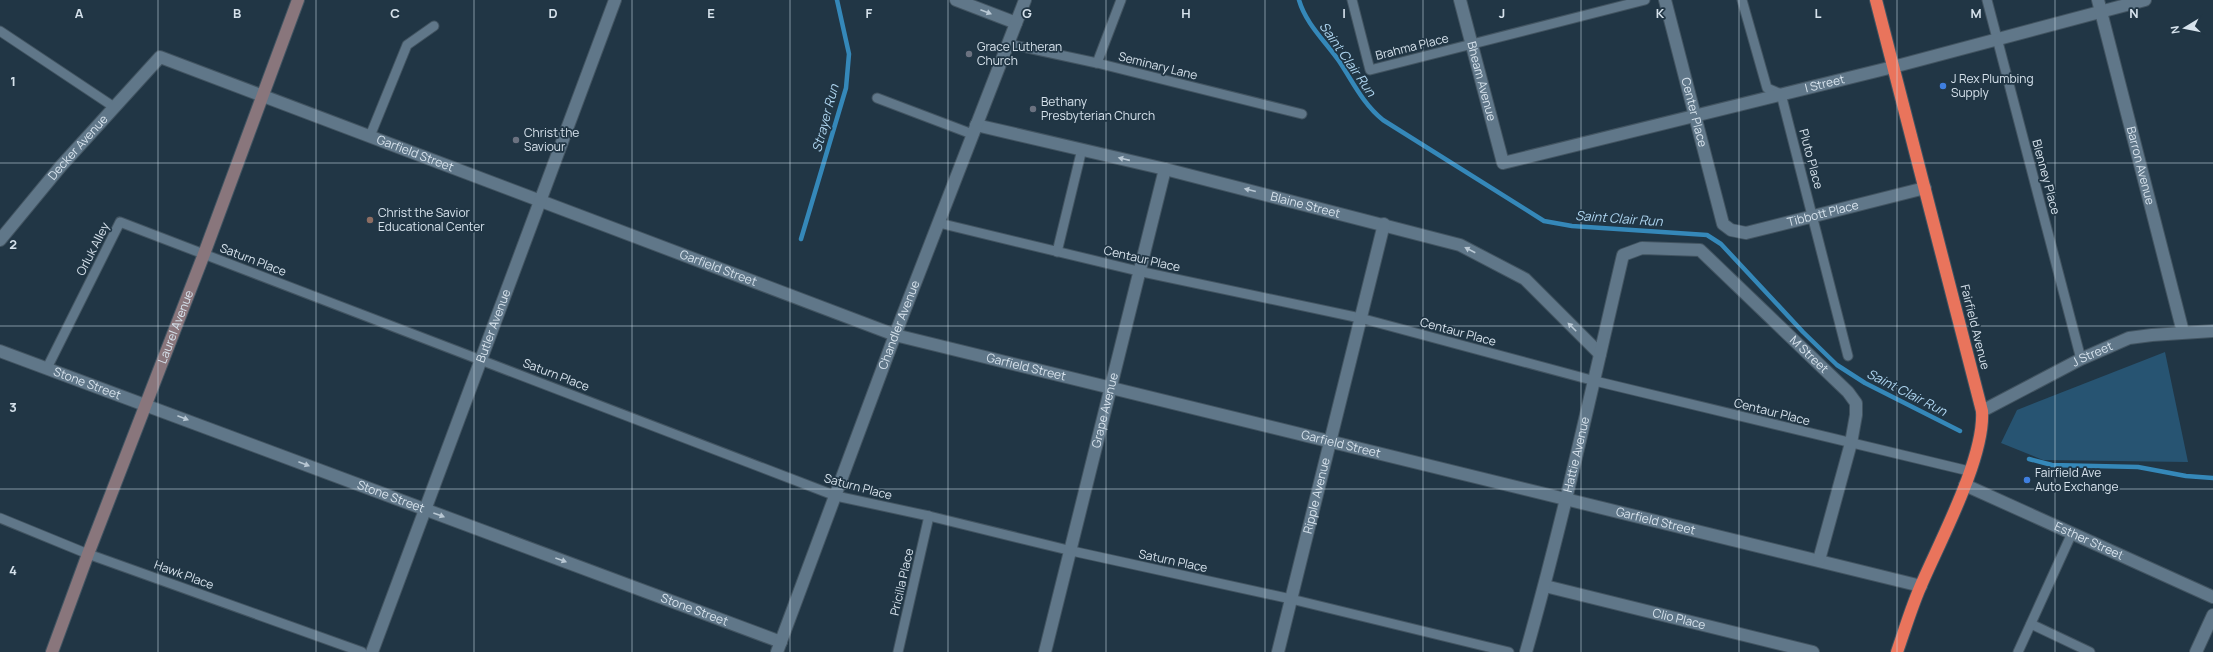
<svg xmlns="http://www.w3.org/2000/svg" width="2213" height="652" font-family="Manrope,sans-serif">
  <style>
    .park { fill: #275472 }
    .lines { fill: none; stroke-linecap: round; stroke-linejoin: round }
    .stream { stroke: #3588b9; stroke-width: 4.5 }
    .lane-casing { stroke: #425461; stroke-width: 11 }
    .street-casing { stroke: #425461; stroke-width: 14 }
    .secondary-casing { stroke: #425461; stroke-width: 14 }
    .highway-casing { stroke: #425461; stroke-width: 14 }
    .lane { stroke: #607789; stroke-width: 9 }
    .street { stroke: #607789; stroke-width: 12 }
    .secondary { stroke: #89767c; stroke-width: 12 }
    .highway { stroke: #e9745c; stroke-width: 12 }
    .oneway { fill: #b8c7d3 }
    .grid { fill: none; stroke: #d6e2ec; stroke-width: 1; stroke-opacity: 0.55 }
    .worship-dot { fill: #6b7280; stroke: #213645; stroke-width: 1.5 }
    .shop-dot { fill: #3f7fe0; stroke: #213645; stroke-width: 1.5 }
    .education-dot { fill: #8d6e63; stroke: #213645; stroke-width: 1.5 }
    .labels { text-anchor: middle; stroke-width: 3.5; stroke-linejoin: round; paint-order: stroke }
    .poi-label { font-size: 12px; fill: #d6e2ec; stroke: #213645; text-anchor: start }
    .street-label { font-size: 12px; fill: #d6e2ec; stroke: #213645 }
    .water-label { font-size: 13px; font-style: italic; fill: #aed5f0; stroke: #213645 }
    .grid-label { font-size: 13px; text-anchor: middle; font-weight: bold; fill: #d6e2ec; stroke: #213645; stroke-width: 3.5; stroke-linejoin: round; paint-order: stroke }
  </style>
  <rect width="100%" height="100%" fill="#213645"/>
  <polygon class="park" points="2165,352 2188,462 2043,460 2001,443 2017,410"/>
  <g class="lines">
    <g class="stream">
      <path d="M1299,0C1306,24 1325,41 1339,61C1353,82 1363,104 1383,120L1544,221L1572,226L1707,235L1721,244L1803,332L1837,365L1865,383L1960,431"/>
      <polyline points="801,239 846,88 849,54 837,0"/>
      <polyline points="2029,459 2052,465 2138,467 2186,476 2213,478"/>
    </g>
    <g class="lane-casing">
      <g id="lane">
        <polyline points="1352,0 1370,70 1645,0"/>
        <polyline points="1742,0 1767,88 1781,94 1848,356"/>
        <polyline points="1987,0 2081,359"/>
        <polyline points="0,31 114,107"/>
        <polyline points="1009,44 1097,63 1302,114"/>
        <polyline points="1097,63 1121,0"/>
        <polyline points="877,98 972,134"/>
        <polyline points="370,136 407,45 434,26"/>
        <polyline points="939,223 1138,271 1360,318 1595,381 1969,471"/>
        <polyline points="1057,252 1082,149"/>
        <polyline points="47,368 120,222 836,496 929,516 1072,551 1291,599 1509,652"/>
        <polyline points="0,518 88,554 362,652"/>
        <polyline points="2031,624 2090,652"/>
        <polyline points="898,652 929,516"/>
        <polyline points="2018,652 2072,533"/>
      </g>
    </g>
    <g class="street-casing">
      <g id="street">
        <polyline points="956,0 1016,23"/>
        <path id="s1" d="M1460,0L1503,163L1893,67L2145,0"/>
        <path id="s2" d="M1665,0L1723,224L1731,230L1746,233L1925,188"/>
        <path id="s3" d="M2098,0L2183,332"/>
        <path id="s4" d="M976,125L1165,169L1460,245L1525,279L1600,354"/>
        <path id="s5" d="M0,240L61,166L160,57L895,335L1921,586"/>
        <path id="s6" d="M0,351L781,642"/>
        <path id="s7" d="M1982,411L2081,359L2129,338L2152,335L2213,331"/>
        <path id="s8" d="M1965,485L2213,597"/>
        <path id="s9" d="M1545,586L1813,652"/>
        <path id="s10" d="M372,652L615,0"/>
        <path id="s11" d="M777,652L895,335L1025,0"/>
        <path id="s12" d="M1045,652L1165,169"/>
        <path id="s13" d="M1278,652L1384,224"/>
        <path id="s14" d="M1526,652C1563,521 1592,388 1623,255L1642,248L1700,250L1848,392L1856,403V415L1851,443L1819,560"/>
        <polyline points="2196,652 2213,615"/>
      </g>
    </g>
    <g class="secondary-casing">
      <g id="secondary">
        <path id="s15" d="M52,652L88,554L204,254L298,0"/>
      </g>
    </g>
    <g class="highway-casing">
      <path id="highway" d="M1876,0L1982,411C1985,457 1941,539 1922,583C1912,605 1905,629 1897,652"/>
    </g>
    <use href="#lane" class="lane"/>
    <use href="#street" class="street"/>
    <use href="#secondary" class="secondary"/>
    <use href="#highway" class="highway"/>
  </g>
  <defs><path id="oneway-solid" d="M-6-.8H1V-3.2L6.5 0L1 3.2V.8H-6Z"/></defs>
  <g class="oneway">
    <use href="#oneway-solid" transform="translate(986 12) rotate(21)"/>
    <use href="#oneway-solid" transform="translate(1124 159) rotate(-167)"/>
    <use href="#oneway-solid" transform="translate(1250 190) rotate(-166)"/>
    <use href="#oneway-solid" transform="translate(1470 250) rotate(-153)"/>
    <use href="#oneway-solid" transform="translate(1572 327) rotate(-135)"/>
    <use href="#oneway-solid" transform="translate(183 418) rotate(21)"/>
    <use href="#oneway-solid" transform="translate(304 464) rotate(21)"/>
    <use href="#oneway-solid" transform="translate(439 515) rotate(20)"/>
    <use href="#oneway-solid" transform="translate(561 560) rotate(20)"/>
  </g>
  <path class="grid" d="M158,0V652M316,0V652M474,0V652M632,0V652M790,0V652M948,0V652M1106,0V652M1265,0V652M1423,0V652M1581,0V652M1739,0V652M1897,0V652M2055,0V652M0,163H2213M0,326H2213M0,489H2213"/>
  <g class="worship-dot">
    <circle cx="969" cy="54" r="4"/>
    <circle cx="1033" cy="109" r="4"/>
    <circle cx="516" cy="140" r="4"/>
  </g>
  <g class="shop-dot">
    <circle cx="1943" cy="86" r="4"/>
    <circle cx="2027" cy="480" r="4"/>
  </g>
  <circle class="education-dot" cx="370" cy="220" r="4"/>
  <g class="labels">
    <g class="poi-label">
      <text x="977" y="51">Grace Lutheran<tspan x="977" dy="14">Church</tspan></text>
      <text x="1951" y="83">J Rex Plumbing<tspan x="1951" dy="14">Supply</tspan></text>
      <text x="1041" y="106">Bethany<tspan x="1041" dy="14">Presbyterian Church</tspan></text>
      <text x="524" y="137">Christ the<tspan x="524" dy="14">Saviour</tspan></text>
      <text x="378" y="217">Christ the Savior<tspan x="378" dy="14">Educational Center</tspan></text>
      <text x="2035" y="477">Fairfield Ave<tspan x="2035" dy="14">Auto Exchange</tspan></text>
    </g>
    <g class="street-label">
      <text transform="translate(1412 47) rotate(-14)" y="4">Brahma Place</text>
      <text transform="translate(1158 66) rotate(14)" y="4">Seminary Lane</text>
      <text dy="4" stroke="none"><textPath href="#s1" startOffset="84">Bheam Avenue</textPath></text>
      <text dy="4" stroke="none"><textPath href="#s1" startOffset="500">I Street</textPath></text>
      <text dy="4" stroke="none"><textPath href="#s2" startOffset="116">Center Place</textPath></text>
      <text dy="4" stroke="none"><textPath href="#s5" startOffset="121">Decker Avenue</textPath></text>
      <text dy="4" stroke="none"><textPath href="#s5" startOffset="516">Garfield Street</textPath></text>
      <text transform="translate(1811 159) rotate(75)" y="4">Pluto Place</text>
      <text dy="4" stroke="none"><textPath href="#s3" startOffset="171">Barron Avenue</textPath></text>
      <text transform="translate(2046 177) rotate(75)" y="4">Blenney Place</text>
      <text dy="4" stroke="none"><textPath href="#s4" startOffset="339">Blaine Street</textPath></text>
      <text dy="4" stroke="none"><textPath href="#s2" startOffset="336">Tibbott Place</textPath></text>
      <text transform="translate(93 249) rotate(-63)" y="4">Orluk Alley</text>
      <text transform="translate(1142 259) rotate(13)" y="4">Centaur Place</text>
      <text transform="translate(253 260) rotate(21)" y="4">Saturn Place</text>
      <text dy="4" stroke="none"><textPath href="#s5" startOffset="840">Garfield Street</textPath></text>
      <text dy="4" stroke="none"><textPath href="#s15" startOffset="348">Laurel Avenue</textPath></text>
      <text dy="4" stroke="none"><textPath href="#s10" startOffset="348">Butler Avenue</textPath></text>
      <text dy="4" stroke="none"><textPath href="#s11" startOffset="349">Chandler Avenue</textPath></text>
      <text transform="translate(1975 327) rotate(76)" y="4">Fairfield Avenue</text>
      <text transform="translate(1458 332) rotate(15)" y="4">Centaur Place</text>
      <text dy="4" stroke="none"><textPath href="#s14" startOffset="638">M Street</textPath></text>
      <text dy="4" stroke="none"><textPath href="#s7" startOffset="124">J Street</textPath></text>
      <text dy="4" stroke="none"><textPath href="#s5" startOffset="1164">Garfield Street</textPath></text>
      <text transform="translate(556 375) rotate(21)" y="4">Saturn Place</text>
      <text dy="4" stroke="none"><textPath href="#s6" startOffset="93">Stone Street</textPath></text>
      <text dy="4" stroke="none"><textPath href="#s12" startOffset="249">Grape Avenue</textPath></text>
      <text transform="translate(1772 412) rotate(14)" y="4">Centaur Place</text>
      <text dy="4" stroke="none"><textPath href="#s5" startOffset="1488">Garfield Street</textPath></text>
      <text dy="4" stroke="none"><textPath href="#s14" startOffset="204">Hattie Avenue</textPath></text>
      <text transform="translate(858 487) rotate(15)" y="4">Saturn Place</text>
      <text dy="4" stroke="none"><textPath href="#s13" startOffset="161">Ripple Avenue</textPath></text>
      <text dy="4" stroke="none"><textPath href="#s6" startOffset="417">Stone Street</textPath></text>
      <text dy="4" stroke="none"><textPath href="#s5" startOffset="1812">Garfield Street</textPath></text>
      <text dy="4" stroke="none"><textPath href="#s8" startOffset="136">Esther Street</textPath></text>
      <text transform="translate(1173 561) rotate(12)" y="4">Saturn Place</text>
      <text transform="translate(184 575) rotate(20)" y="4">Hawk Place</text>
      <text transform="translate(902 582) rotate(-77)" y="4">Pricilla Place</text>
      <text dy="4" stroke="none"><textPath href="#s6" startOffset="741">Stone Street</textPath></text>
      <text dy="4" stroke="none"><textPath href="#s9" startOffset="138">Clio Place</textPath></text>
    </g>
    <g class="water-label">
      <text transform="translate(1348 59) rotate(55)" y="5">Saint Clair Run</text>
      <text transform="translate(825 118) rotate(-75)" y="5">Strayer Run</text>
      <text transform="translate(1619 218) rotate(4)" y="5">Saint Clair Run</text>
      <text transform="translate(1907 392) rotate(27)" y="5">Saint Clair Run</text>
    </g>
  </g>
  <g class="grid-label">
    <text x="79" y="18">A</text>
    <text x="237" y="18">B</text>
    <text x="395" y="18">C</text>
    <text x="553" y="18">D</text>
    <text x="711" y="18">E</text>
    <text x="869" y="18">F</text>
    <text x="1027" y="18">G</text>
    <text x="1186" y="18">H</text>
    <text x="1344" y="18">I</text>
    <text x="1502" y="18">J</text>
    <text x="1660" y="18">K</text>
    <text x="1818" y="18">L</text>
    <text x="1976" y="18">M</text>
    <text x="2134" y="18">N</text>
    <text x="13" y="86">1</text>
    <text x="13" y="249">2</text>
    <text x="13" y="412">3</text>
    <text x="13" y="575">4</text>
  </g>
  <g transform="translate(2185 28) rotate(260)" stroke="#213645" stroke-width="3" paint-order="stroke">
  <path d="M0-3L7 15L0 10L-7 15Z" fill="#d6e2ec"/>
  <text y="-6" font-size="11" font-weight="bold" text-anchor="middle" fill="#d6e2ec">N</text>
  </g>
</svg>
